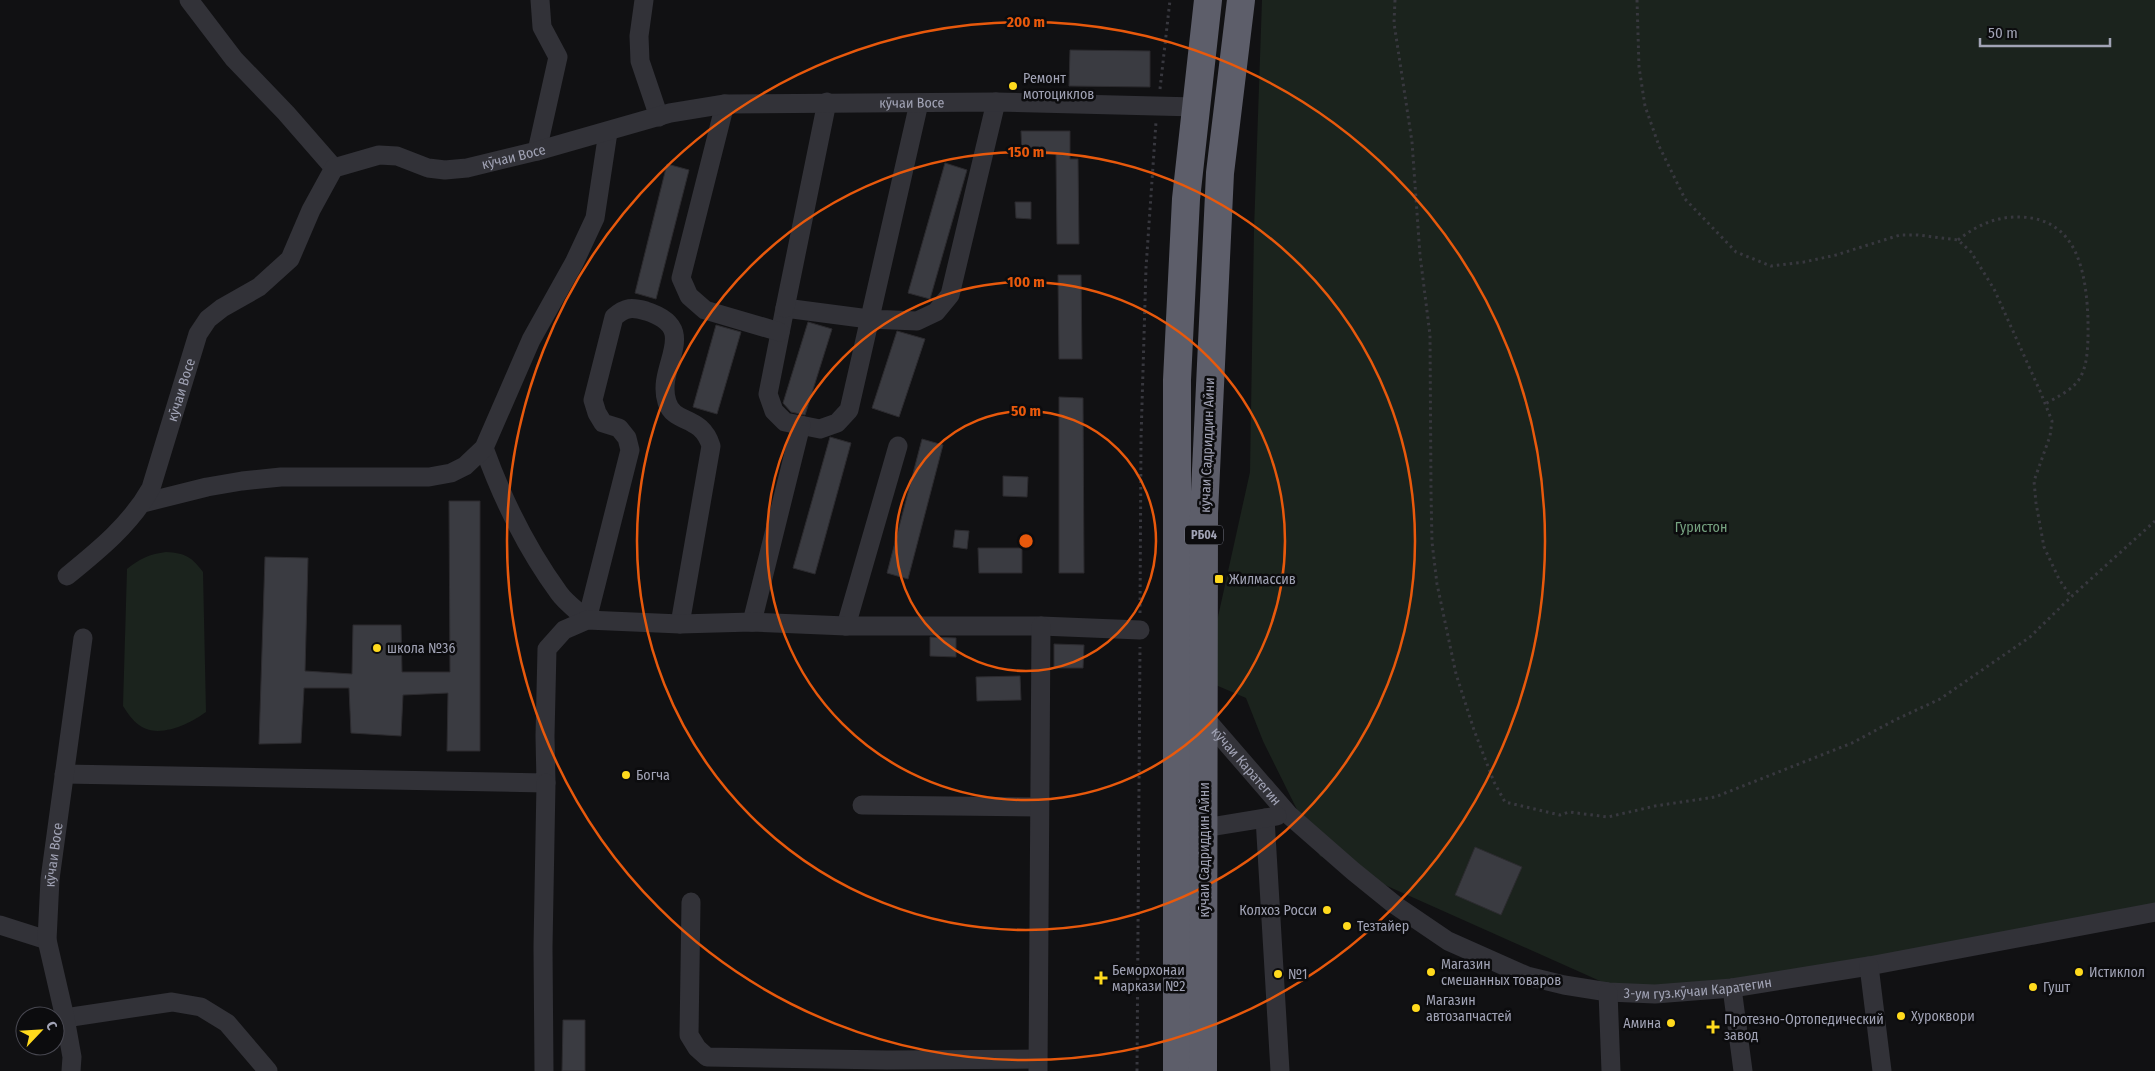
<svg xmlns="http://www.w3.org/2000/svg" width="2155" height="1071" font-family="'Fira Sans Condensed',sans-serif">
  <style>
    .green { fill: #1b231d }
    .building { fill: #3a3b41; stroke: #2c2b2f }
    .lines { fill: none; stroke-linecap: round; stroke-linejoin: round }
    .path { stroke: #38383f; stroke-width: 3; stroke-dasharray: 2.5 4; stroke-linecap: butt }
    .minor { stroke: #323238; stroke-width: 19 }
    .highway { stroke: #5d5e6a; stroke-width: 28 }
    .ring { fill: none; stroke: #e8590c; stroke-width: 2.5 }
    .poi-dot { fill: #ffda1d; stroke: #0c0c0e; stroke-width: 2 }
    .labels { text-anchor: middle; stroke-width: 5; stroke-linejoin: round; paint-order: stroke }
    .shield { fill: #0c0c0e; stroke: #747683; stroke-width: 1 }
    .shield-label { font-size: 12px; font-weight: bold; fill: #a1a3b5 }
    .poi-label { font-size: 14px; fill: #a1a3b5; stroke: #0c0c0e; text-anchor: start }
    .street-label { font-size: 14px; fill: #a1a3b5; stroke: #0c0c0e }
    .park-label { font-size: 14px; fill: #76a280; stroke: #0c0c0e }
    .centre { fill: #e8590c; stroke: #0c0c0e; stroke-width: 2.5 }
    .ring-label { font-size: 15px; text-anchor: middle; font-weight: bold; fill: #e8590c; stroke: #0c0c0e; stroke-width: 5; stroke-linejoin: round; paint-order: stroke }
  </style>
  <rect width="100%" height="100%" fill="#111113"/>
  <g class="green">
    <polygon points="1262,0 2155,0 2155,908 1647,1002 1320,856 1263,741 1246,698 1204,680 1250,472 1254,230"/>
    <path d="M166,552C185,553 192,557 203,572L206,712C191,723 163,737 144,728C135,724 128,714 123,706L127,569C139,559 150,554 166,552Z"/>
  </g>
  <g class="building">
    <polygon points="1070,50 1150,51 1150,87 1069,86"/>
    <polygon points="1021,131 1070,131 1070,159 1078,159 1079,244 1057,244 1056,154 1022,155"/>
    <polygon points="945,163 967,170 930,299 908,293"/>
    <polygon points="667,164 689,170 656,299 635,293"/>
    <polygon points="1015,202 1031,202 1031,219 1016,218"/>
    <polygon points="1058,275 1081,275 1082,359 1059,359"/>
    <polygon points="808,322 832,329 805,415 791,412 783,403"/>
    <polygon points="716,325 741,332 717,414 693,407"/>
    <polygon points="897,331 925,339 899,417 872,408"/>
    <polygon points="1059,397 1083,398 1084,573 1059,573"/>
    <polygon points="830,437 851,443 815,574 793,568"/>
    <polygon points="922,439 943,445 908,579 887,573"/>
    <polygon points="1003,476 1028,477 1027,497 1003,496"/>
    <polygon points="449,501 480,501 480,751 447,751 448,693 403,695 401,736 351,733 349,688 304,688 301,743 259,744 265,557 308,558 305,671 352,674 353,625 401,625 402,672 450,672"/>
    <polygon points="955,530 969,531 967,549 953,547"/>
    <polygon points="978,548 1022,548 1022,573 979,573"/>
    <polygon points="930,637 956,638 956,657 930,656"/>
    <polygon points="1054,644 1084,645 1083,668 1054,668"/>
    <polygon points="1020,676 1021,700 977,701 976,677"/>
    <polygon points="1475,847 1522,867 1501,915 1455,895"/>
    <polygon points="563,1020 585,1020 585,1071 562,1071"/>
  </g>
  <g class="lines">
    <g class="path">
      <polyline points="1395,0 1394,23 1412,142 1420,255 1430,335 1431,492 1432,542 1437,584 1456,674 1474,730 1494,782 1505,802 1560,815 1569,812 1608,817 1655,806 1715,797 1852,743 1895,720 1940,699 2030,637 2071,597 2155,521"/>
      <polyline points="1637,0 1639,67 1645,106 1659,146 1685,199 1736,252 1771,266 1804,262 1836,255 1900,235 1918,235 1958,240 1971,252 1994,289 2040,391 2052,421 2050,436 2034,481 2036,503 2044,547 2059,579 2071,597"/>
      <polyline points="1160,89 1170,0"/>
      <path d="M1958,240C1977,225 1997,216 2021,217C2078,219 2086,273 2088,319C2088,336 2089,361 2081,376C2075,389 2057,397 2045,404"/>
      <polyline points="1140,613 1141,439 1146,268 1156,122"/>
      <polyline points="1137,1071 1140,647"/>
    </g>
    <g class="minor">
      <polyline points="189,0 234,59 286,113 334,168"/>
      <polyline points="644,0 639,36 640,61 659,117"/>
      <polyline points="919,103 849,410 837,423 820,429 785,422 774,411 768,394 785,308 869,319 917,321 936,312 950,295 996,102"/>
      <polyline points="725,104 681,278 689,296 705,310 780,332"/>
      <polyline points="537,151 558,57 542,27 540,0"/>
      <polyline points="785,308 827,102"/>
      <path d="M484,448C502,498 527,549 559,593C566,603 578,611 587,620L630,450L627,438L619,428L603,423L597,413L593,400L614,317C626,307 632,307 646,311C703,329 655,365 667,402C674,425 701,414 711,446L680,624"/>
      <polyline points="143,503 207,487 242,481 281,477 429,477 451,473 465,466 484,448 531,340 574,263 595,218 608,132"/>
      <path id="s1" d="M67,576C99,550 131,524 151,488L198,334L208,319L222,308L259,287L290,259L311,210L334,168L379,155L397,156L428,168L445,170L467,168L537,151L670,113L725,104L996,102L1196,107"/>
      <polyline points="752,622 801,425"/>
      <polyline points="846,626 898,446"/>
      <path id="s2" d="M1204,717L1289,815L1353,871L1395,905L1448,941L1527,976L1564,985L1608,992L1655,994L1732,988L1869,966L2155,912"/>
      <polyline points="64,774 546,783 545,736 547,649 564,630 587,620 680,624 752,622 846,626 1041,626 1140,630"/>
      <polyline points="862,805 1038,807"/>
      <polyline points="1265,818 1280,1071"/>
      <polyline points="1204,828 1277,816"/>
      <polyline points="691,902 689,1035 697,1048 707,1057 887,1060 1038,1059"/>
      <polyline points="0,925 47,940"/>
      <polyline points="1869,966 1882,1071"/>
      <polyline points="1732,988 1743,1071"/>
      <polyline points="1608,992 1611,1071"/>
      <polyline points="65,1018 172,1002 201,1007 227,1023 268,1071"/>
      <path id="s3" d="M71,1071L72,1057L65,1018L47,940L50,879L83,638"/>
      <polyline points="544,1071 543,947 546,783"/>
      <polyline points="1038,1071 1041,626"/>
    </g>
    <g class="highway">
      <polyline points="1177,1071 1177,380 1186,199 1208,0"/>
      <polyline points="1203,1071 1204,513 1220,173 1241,0"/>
    </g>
  </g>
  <g class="ring">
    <circle cx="1026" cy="541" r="130"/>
    <circle cx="1026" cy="541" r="259"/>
    <circle cx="1026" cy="541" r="389"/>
    <circle cx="1026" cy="541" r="519"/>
  </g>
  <g class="poi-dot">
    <circle cx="1013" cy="86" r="5"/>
    <rect x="1214" y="574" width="10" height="10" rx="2.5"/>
    <circle cx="377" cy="648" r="5"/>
    <circle cx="626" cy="775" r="5"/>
    <circle cx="1327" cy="910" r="5"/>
    <circle cx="1347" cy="926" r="5"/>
    <circle cx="1431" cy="972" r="5"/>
    <circle cx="2079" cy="972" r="5"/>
    <circle cx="1278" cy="974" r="5"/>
    <path d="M1098.5 970.5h5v5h5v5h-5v5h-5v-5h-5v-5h5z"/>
    <circle cx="2033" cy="987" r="5"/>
    <circle cx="1416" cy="1008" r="5"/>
    <circle cx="1901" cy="1016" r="5"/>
    <circle cx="1671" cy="1023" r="5"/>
    <path d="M1710.5 1019.5h5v5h5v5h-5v5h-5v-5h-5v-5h5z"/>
  </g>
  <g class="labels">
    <rect class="shield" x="1185" y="525.5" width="38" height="19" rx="4"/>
    <g class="shield-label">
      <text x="1204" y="539">РБ04</text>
    </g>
    <g class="poi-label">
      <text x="1023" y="83">Ремонт<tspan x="1023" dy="16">мотоциклов</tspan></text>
      <text x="1229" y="584">Жилмассив</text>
      <text x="387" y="653">школа №36</text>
      <text x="636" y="780">Богча</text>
      <text x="1317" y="915" text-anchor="end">Колхоз Росси</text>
      <text x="1357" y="931">Тезтайер</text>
      <text x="1441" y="969">Магазин<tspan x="1441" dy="16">смешанных товаров</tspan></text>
      <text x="1112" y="975">Беморхонаи<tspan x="1112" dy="16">маркази №2</tspan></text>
      <text x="2089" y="977">Истиклол</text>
      <text x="1288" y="979">№1</text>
      <text x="2043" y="992">Гушт</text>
      <text x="1426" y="1005">Магазин<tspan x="1426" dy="16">автозапчастей</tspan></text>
      <text x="1911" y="1021">Хуроквори</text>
      <text x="1724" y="1024">Протезно-Ортопедический<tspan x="1724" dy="16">завод</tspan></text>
      <text x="1661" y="1028" text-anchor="end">Амина</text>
    </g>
    <g class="street-label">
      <text dy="5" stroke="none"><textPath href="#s1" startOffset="1095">кӯчаи Восе</textPath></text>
      <text dy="5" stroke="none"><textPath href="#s1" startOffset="690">кӯчаи Восе</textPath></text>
      <text dy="5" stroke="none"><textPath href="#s1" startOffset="225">кӯчаи Восе</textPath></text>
      <text transform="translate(1207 445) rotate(-88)" y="5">кӯчаи Садриддин Айни</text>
      <text dy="5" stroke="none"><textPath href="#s2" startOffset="65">кӯчаи Каратегин</textPath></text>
      <text transform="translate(1204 850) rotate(-90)" y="5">кӯчаи Садриддин Айни</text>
      <text dy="5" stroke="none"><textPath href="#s3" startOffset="219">кӯчаи Восе</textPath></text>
      <text dy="5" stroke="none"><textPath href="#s2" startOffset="592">3-ум гуз.кӯчаи Каратегин</textPath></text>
    </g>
    <g class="park-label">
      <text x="1701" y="532">Гуристон</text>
    </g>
  </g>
  <circle cx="1026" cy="541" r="8" class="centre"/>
  <g class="ring-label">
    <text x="1026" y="27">200 m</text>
    <text x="1026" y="157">150 m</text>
    <text x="1026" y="287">100 m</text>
    <text x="1026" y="416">50 m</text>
  </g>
  <g transform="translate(40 1031) rotate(65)"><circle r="24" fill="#0c0c0e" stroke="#484851"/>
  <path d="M0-4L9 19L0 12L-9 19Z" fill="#ffda1d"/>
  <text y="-8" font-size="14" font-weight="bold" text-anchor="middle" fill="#a1a3b5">С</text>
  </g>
  <path d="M1980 38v8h130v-8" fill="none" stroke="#a1a3b5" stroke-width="2.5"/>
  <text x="1988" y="38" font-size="15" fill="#a1a3b5" stroke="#0c0c0e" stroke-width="4" paint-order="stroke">50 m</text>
</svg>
